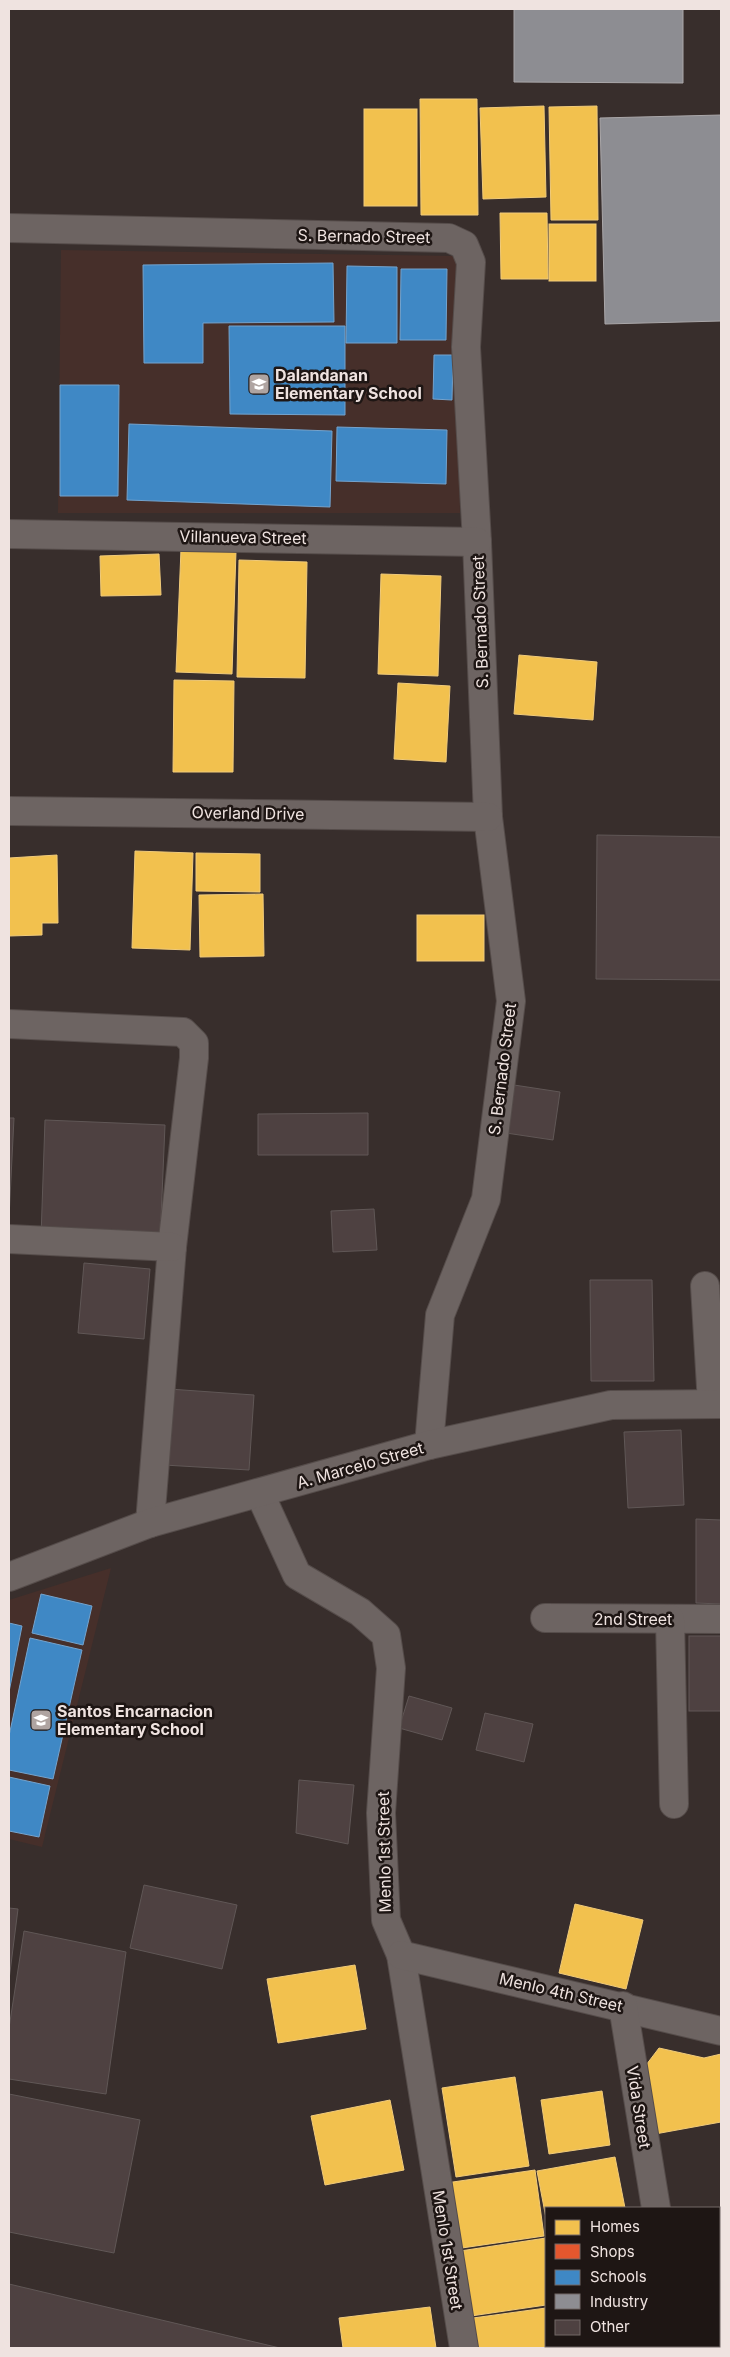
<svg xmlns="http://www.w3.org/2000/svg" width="730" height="2357" font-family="Inter,sans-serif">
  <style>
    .built { fill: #462f2a }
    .homes { fill: #f2c14e; stroke: #f1cb7a }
    .shops { fill: #e4572e; stroke: #e78163 }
    .schools { fill: #3f88c5; stroke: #74a3cd }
    .industry { fill: #8d8d92; stroke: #aaa7a9 }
    .building { fill: #4e4141; stroke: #605756 }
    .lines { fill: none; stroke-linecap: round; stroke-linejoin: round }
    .minor-casing { stroke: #554c4a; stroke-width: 30 }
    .minor { stroke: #6d6462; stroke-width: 28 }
    .labels { text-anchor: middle; stroke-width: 5; stroke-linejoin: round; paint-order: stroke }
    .street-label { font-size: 16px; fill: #efe3e0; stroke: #1e1614 }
    .poi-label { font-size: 16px; font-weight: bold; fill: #efe3e0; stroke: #1e1614; text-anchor: start }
  </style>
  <rect width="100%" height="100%" fill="#382e2c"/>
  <g class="built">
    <polygon points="61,250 456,256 460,513 58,513"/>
    <polygon points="111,1568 42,1847 9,1839 9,1600"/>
  </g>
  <g class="homes">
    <polygon points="420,99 477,99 478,215 421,215"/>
    <polygon points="544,106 546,197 483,199 480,108"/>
    <polygon points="597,106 598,220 551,220 549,107"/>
    <rect x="364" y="109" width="53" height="97"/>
    <polygon points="500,213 547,213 548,279 501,279"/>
    <rect x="549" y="224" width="47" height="57"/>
    <polygon points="181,549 236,551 232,674 176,672"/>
    <polygon points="159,554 161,595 101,596 100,556"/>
    <polygon points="239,560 307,562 305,678 237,677"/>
    <polygon points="381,574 441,576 438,676 378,674"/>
    <polygon points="519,655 597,662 593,720 514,714"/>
    <polygon points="174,680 234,681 233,772 173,772"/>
    <polygon points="398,683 450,686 446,762 394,759"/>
    <polygon points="135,851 193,853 190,950 132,948"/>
    <polygon points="196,853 260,854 260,892 196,891"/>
    <polygon points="57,855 58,923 42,923 42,935 9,936 9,858"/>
    <polygon points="263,894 264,956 200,957 199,895"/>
    <rect x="417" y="915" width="67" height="46"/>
    <polygon points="575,1904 643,1920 626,1989 559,1973"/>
    <polygon points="355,1965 366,2029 278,2043 267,1979"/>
    <polygon points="659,2048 704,2058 721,2054 721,2122 655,2134 643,2069"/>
    <polygon points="515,2077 529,2166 456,2177 442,2088"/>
    <polygon points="602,2091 610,2145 549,2154 541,2100"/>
    <polygon points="390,2100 404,2170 325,2185 311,2116"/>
    <polygon points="615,2157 625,2208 546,2208 546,2218 537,2171"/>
    <polygon points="535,2170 544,2236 455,2249 446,2183"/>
    <polygon points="546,2238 546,2305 471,2316 460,2251"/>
    <polygon points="719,2273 721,2273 721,2339 719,2340"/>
    <polygon points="430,2307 436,2348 343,2348 339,2318"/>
    <polygon points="546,2308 546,2346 560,2346 560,2348 477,2348 473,2318"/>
    <polygon points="561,2346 656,2346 656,2348 562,2348"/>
  </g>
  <polygon class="shops" points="717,2208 721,2208 721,2269 719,2269 719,2208"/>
  <g class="schools">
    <polygon points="333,263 334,322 203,323 203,363 144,363 143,265"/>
    <polygon points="347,266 397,267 397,343 346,343"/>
    <polygon points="401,269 447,269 446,340 400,340"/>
    <polygon points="229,326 345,326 345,415 230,414"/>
    <polygon points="434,355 453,355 452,400 433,399"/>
    <polygon points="60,385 119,385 118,496 60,496"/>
    <polygon points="129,424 332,431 330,507 127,500"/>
    <polygon points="337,427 447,430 446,484 336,481"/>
    <polygon points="41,1594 92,1606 83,1645 32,1633"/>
    <polygon points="9,1623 22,1626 9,1692"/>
    <polygon points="30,1638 82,1650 53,1779 9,1770 9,1736"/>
    <polygon points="9,1777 50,1786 39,1837 9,1831"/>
  </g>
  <g class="industry">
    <polygon points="514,9 683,9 683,83 514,82"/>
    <polygon points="721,115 721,321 605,324 600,118"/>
  </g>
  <g class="building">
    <polygon points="597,835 721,837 721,980 596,979"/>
    <polygon points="514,1085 560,1092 553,1140 506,1133"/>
    <polygon points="368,1113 368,1155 258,1155 258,1114"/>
    <polygon points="9,1118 14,1118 9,1218"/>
    <polygon points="45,1120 165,1125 160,1242 41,1237"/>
    <polygon points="374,1209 377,1250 333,1252 331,1211"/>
    <polygon points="84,1263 150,1269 144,1339 78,1333"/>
    <polygon points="590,1280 652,1280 654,1381 591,1381"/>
    <polygon points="169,1389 254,1395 249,1470 164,1465"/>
    <polygon points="681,1430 684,1505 628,1508 624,1432"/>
    <polygon points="696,1519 721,1520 721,1604 696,1603"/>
    <rect x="689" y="1636" width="32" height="75"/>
    <polygon points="409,1696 452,1708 442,1740 399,1728"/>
    <polygon points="485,1713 533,1724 524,1762 476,1750"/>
    <polygon points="299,1780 354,1785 348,1844 296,1833"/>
    <polygon points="144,1885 237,1905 222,1969 130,1948"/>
    <polygon points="9,1908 18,1909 9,1980"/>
    <polygon points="24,1931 126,1952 106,2094 9,2079 9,2028"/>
    <polygon points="9,2094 140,2120 114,2253 9,2232"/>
    <polygon points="9,2284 280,2348 9,2348"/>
  </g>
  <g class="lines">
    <g class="minor-casing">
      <g id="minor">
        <polyline points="9,228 449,238 464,245 471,262 466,347 477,542 488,817 511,1001 486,1199 440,1315 429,1445"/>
        <polyline points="9,534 477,542"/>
        <polyline points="9,811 488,817"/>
        <polyline points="9,1024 183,1032 194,1043 194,1058 172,1247 150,1523"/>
        <polyline points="9,1239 172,1247"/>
        <polyline points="705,1286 712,1404"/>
        <polyline points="260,1494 297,1575 360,1612 386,1635 391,1668 381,1813 386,1920 401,1955 464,2348"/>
        <polyline points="9,1577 150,1523 429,1445 611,1405 721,1404"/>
        <polyline points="545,1618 721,1619"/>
        <polyline points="670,1619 674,1804"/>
        <polyline points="401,1955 721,2031"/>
        <polyline points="623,2006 656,2208"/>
        <polyline points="678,2346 678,2348"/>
      </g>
    </g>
    <use href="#minor" class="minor"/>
  </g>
  <defs>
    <g id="school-square" transform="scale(1.125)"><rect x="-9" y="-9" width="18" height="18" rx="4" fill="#afa4a1" stroke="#1e1614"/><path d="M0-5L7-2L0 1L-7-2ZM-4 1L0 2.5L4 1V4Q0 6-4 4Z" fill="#fff"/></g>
  </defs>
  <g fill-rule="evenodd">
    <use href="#school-square" x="259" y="384"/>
    <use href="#school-square" x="41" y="1720"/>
  </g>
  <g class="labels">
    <g class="street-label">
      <text transform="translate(364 236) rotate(1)" y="6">S. Bernado Street</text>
      <text transform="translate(243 537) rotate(1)" y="6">Villanueva Street</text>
      <text transform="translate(480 622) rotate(-92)" y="6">S. Bernado Street</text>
      <text transform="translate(248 813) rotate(1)" y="6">Overland Drive</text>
      <text transform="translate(502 1069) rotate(-83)" y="6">S. Bernado Street</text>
      <text transform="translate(360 1465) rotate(-16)" y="6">A. Marcelo Street</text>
      <text x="633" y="1625">2nd Street</text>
      <text transform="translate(384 1852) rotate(-91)" y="6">Menlo 1st Street</text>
      <text transform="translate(561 1992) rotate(13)" y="6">Menlo 4th Street</text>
      <text transform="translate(639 2107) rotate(81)" y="6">Vida Street</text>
      <text transform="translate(448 2250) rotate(81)" y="6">Menlo 1st Street</text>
    </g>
    <g class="poi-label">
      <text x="275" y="381">Dalandanan<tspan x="275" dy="18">Elementary School</tspan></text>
      <text x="57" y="1717">Santos Encarnacion<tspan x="57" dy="18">Elementary School</tspan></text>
    </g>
  </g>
  <rect width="730" height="2357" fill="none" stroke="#efe3e0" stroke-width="20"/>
  <rect x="545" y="2207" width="175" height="140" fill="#1e1614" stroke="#726866"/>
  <rect x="555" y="2220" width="25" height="15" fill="#f2c14e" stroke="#726866"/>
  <text x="590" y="2232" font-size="15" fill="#efe3e0">Homes</text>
  <rect x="555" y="2244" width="25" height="15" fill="#e4572e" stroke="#726866"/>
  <text x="590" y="2257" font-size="15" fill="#efe3e0">Shops</text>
  <rect x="555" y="2270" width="25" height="15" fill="#3f88c5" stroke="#726866"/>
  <text x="590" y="2282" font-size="15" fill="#efe3e0">Schools</text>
  <rect x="555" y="2294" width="25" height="15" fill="#8d8d92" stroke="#726866"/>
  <text x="590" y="2307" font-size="15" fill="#efe3e0">Industry</text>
  <rect x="555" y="2320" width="25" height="15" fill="#4e4141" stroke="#726866"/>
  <text x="590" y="2332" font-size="15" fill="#efe3e0">Other</text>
</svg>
